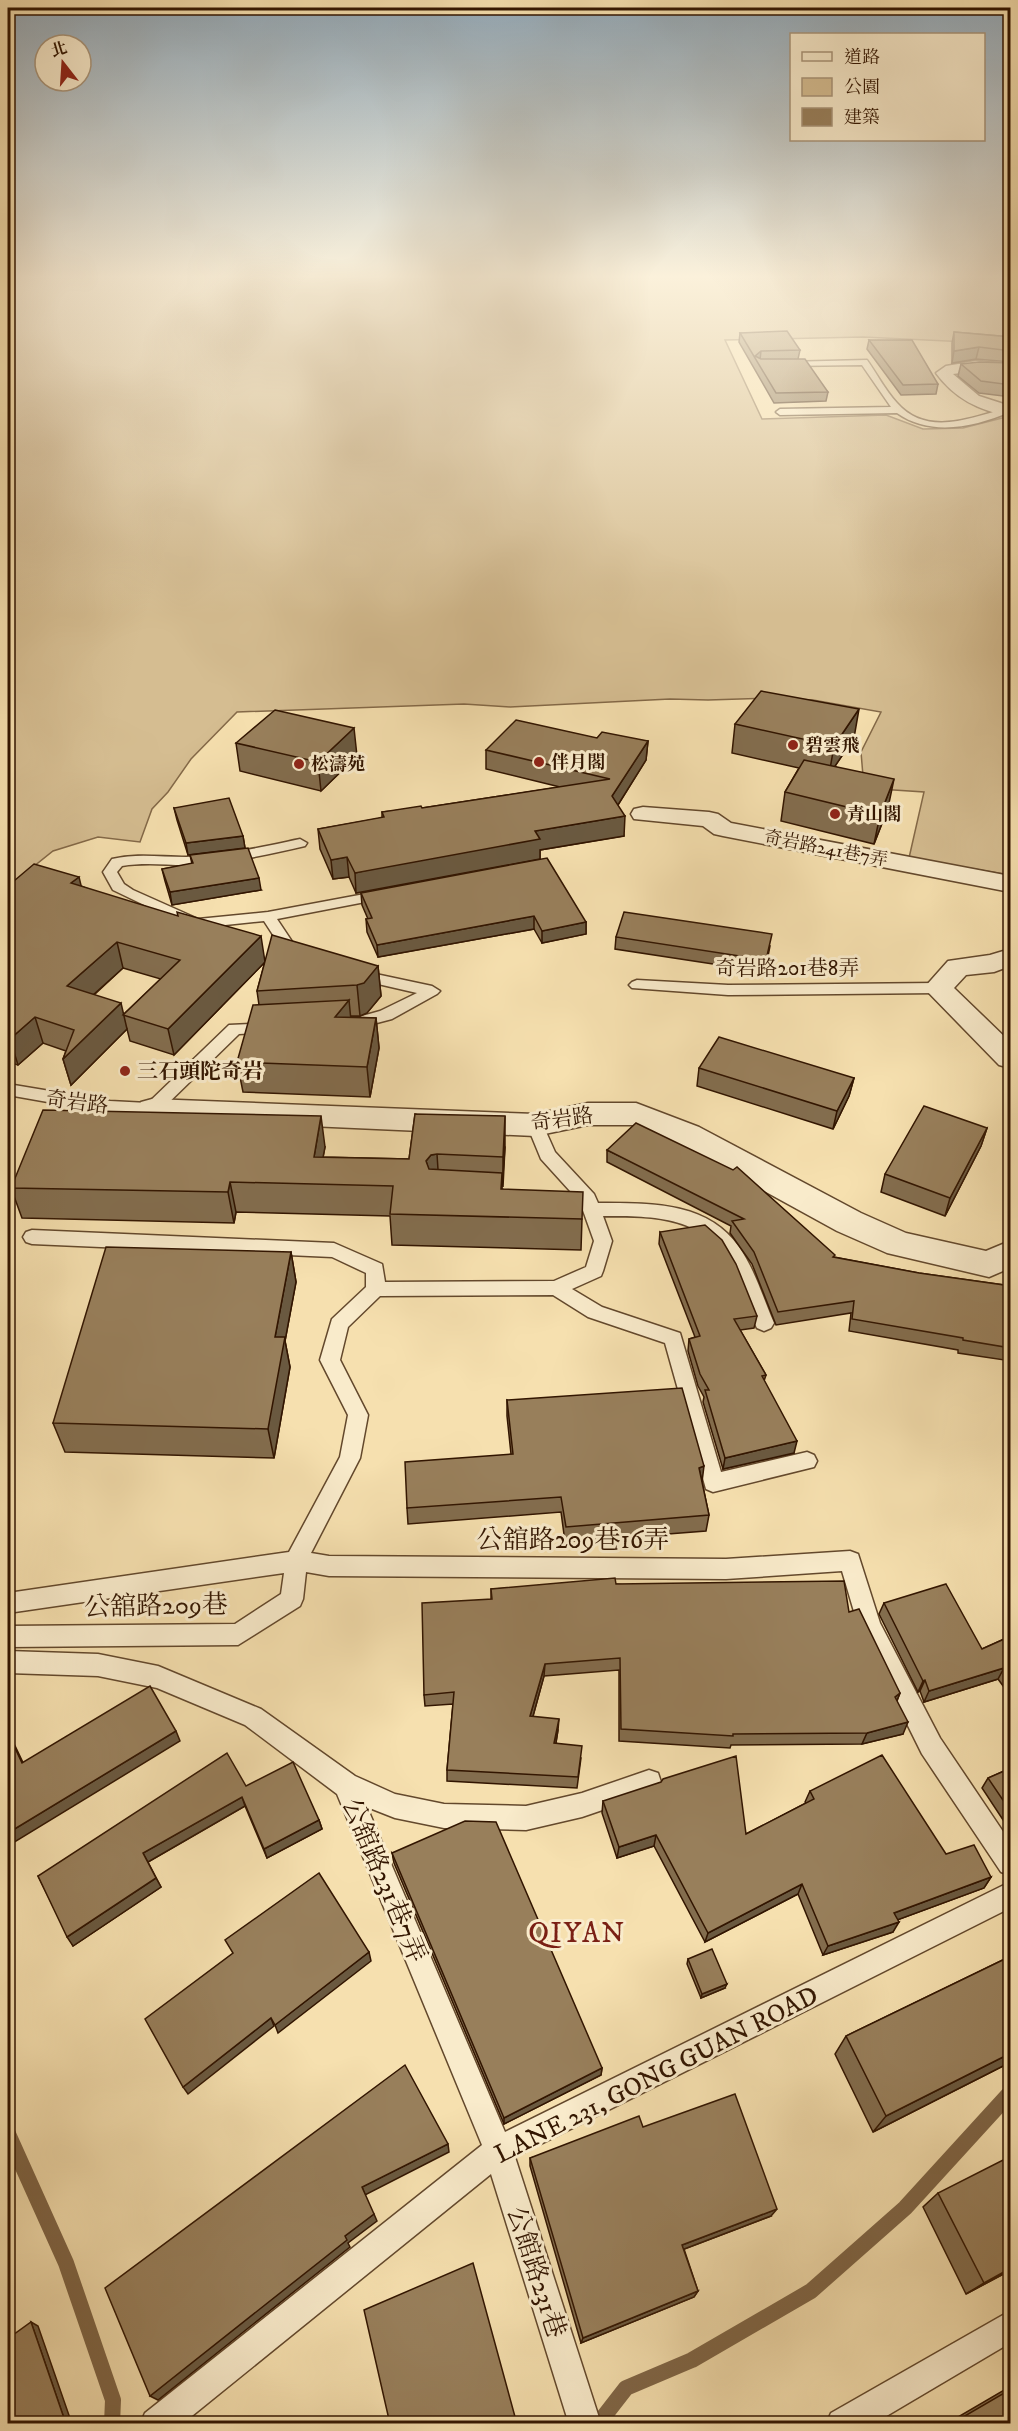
<svg xmlns="http://www.w3.org/2000/svg" width="1018" height="2431" font-family="'IM FELL DW Pica','Noto Serif TC',serif">
  <style>
    .green { fill: #d5bd91; stroke: #846948; stroke-width: 1.5 }
    .lines { fill: none; stroke-linecap: round; stroke-linejoin: round }
    .stream { stroke: #7f6546; stroke-width: 16 }
    .lane-casing { stroke: #63482c; stroke-width: 3 }
    .street-casing { stroke: #63482c; stroke-width: 3 }
    .lane { fill: #f9ebcb; fill-rule: evenodd }
    .street { fill: #f9ebcb; fill-rule: evenodd }
    .wall { fill: #836d4e; stroke: #321500; stroke-width: 1.5; fill-rule: evenodd }
    .shaded-wall { fill: #6a5940; stroke: #321500; stroke-width: 1.5 }
    .building { fill: #987f5b; stroke: #321500; stroke-width: 1.5 }
    .poi-dot { fill: #8f2418; stroke: #f9ebcb; stroke-width: 2 }
    .labels { text-anchor: middle; stroke-width: 6; stroke-linejoin: round; paint-order: stroke }
    .far-poi-label { font-size: 18px; font-weight: bold; fill: #321500; stroke: #f9ebcb; text-anchor: start }
    .far-street-label { font-size: 18px; fill: #321500; stroke: #f9ebcb }
    .street-label { font-size: 21px; fill: #321500; stroke: #f9ebcb }
    .poi-label { font-size: 21px; font-weight: bold; fill: #321500; stroke: #f9ebcb; text-anchor: start }
    .near-street-label { font-size: 26px; fill: #321500; stroke: #f9ebcb }
    .near-quarter-label { font-size: 28px; letter-spacing: 1.5px; fill: #7a1f14; stroke: #f9ebcb }
  </style>
  <rect width="100%" height="100%" fill="#f6e0af"/>
  <filter id="stains"><feTurbulence type="fractalNoise" baseFrequency=".00333" numOctaves="4"/><feColorMatrix values="0 0 0 0 .2 0 0 0 0 .09 0 0 0 0 .02 0 0 0 .5 -.17"/></filter>
  <radialGradient id="worn" r=".72"><stop offset=".6" stop-color="#630" stop-opacity="0"/><stop offset="1" stop-color="#630" stop-opacity=".3"/></radialGradient>
  <polygon class="green" points="8,275 1010,275 1010,344 863,337 725,340 762,419 886,415 923,429 963,428 1010,416 1010,875 909,858 924,792 864,788 861,752 881,712 813,700 772,698 708,700 670,699 510,707 464,704 237,712 191,759 168,792 152,809 140,842 98,837 53,851 8,887"/>
  <g class="lines">
    <g class="stream">
      <polyline points="8,2134 66,2263 113,2400 112,2424"/>
      <polyline points="598,2424 626,2388 692,2360 811,2291 905,2208 1010,2093"/>
    </g>
    <g class="lane-casing">
      <g id="lane">
        <path d="M867,360C877,374 885,390 897,403C927,437 970,418 1007,408L1010,409V412C974,427 931,437 897,413L780,415L776,412L780,409L891,407L862,365L786,366L782,364L786,362Z"/>
        <path d="M300,839L307,843L305,846C266,855 226,864 186,865C163,865 145,862 122,866L117,872L124,884L133,890L198,919L268,912L386,890L391,891L393,894L386,898L277,919L303,958L295,963L290,961L264,921L197,928L190,927L113,890L103,872L112,859C137,853 160,857 186,857C224,856 262,847 300,839Z"/>
        <polygon points="357,970 432,986 440,991 437,994 392,1019 354,1029 346,1024 348,1020 380,1011 417,993 352,978 349,975 352,972"/>
        <polygon points="637,980 728,985 938,983 946,988 938,993 728,995 632,988 629,985 632,982"/>
        <polygon points="269,1023 275,1024 277,1028 275,1032 239,1034 158,1113 152,1115 110,1113 8,1095 8,1084 110,1101 148,1103 229,1025"/>
        <path d="M535,1119L541,1121L543,1125L555,1152L594,1194L598,1203C649,1203 707,1201 739,1247C755,1270 763,1298 774,1323L771,1328L764,1331L757,1328C747,1309 742,1288 732,1268C707,1216 654,1216 603,1216L612,1241L603,1271L601,1276L572,1289L602,1307L680,1333L721,1472L807,1452L814,1455L817,1461L814,1467L713,1492L706,1489L665,1343L588,1317L553,1295L380,1296L348,1327L340,1360L368,1415L360,1458L311,1553L329,1556L726,1559L850,1551L858,1554L880,1623L940,1738L1010,1842V1875L1001,1872L922,1754L858,1625L842,1571L726,1579L329,1576L306,1572L303,1599L300,1606L238,1645L8,1647V1626L235,1624L281,1594L284,1573L8,1613V1593L289,1552L340,1457L348,1415L320,1360L332,1319L366,1287V1273L332,1257L32,1244L26,1242L23,1237L26,1232L32,1230L334,1243L382,1264L385,1282L554,1281L586,1267L594,1241L580,1202L541,1159L527,1125L529,1121Z"/>
        <polygon points="8,1651 98,1654 158,1666 261,1709 355,1776 395,1794 444,1804 526,1806 582,1793 649,1770 658,1773 661,1782 658,1791 582,1817 526,1830 444,1828 395,1818 367,1807 505,2132 1010,1882 1010,1908 515,2157 601,2424 569,2424 491,2174 182,2424 140,2424 145,2413 482,2145 337,1794 245,1725 157,1688 98,1676 8,1673"/>
        <polygon points="1010,2311 1010,2343 873,2424 826,2424 831,2413"/>
      </g>
    </g>
    <g class="street-casing">
      <g id="street">
        <path d="M976,361L1010,364V373L976,371L953,374L979,396L1010,406V416C980,411 955,399 936,373L946,366Z"/>
        <polygon points="643,807 709,812 718,814 731,823 1010,876 1010,892 723,836 714,834 703,826 634,819 631,814 634,809"/>
        <polygon points="1010,949 1010,966 994,972 966,975 954,988 1010,1042 1010,1068 999,1065 924,988 948,961 990,955"/>
        <polygon points="152,1099 535,1114 588,1103 636,1103 699,1127 861,1213 906,1233 986,1251 1010,1241 1010,1268 989,1277 887,1253 837,1231 677,1143 633,1125 588,1125 535,1136 152,1119 141,1116 137,1109 141,1102"/>
      </g>
    </g>
    <use href="#lane" class="lane"/>
    <use href="#street" class="street"/>
  </g>
  <g class="wall">
    <polygon points="954,332 1011,337 1011,362 976,359 952,363 952,343"/>
    <polygon points="740,333 800,350 798,359 828,392 826,401 774,403 739,342"/>
    <polygon points="869,340 938,384 936,394 901,395 867,349"/>
    <polygon points="1011,363 1011,397 979,393 958,376 961,364"/>
    <polygon points="735,724 854,738 835,766 888,808 874,844 781,821 785,792 799,768 732,753"/>
    <polygon points="597,738 648,741 646,760 618,805 624,836 540,850 540,859 356,893 349,877 333,879 320,849 318,829 382,818 382,812 422,808 560,787 486,769 486,750"/>
    <polygon points="236,743 357,756 321,791 240,771"/>
    <polygon points="174,808 243,836 245,848 188,855 177,820"/>
    <polygon points="190,855 261,890 172,905 165,881 162,869 192,864"/>
    <path d="M8,886H81L265,962L378,966L381,996L367,1013L360,1016H351V1017L376,1018L379,1048L370,1097L243,1092L237,1062L259,1005L257,991L265,962L174,1055L130,1041L127,1029L71,1085L63,1059L66,1051L43,1043L18,1065L8,1062ZM123,968L161,979L123,1015L94,995Z"/>
    <polygon points="361,893 586,922 586,934 542,943 534,929 378,957 367,932 366,919 368,919 362,905"/>
    <polygon points="616,937 770,946 765,972 615,949"/>
    <polygon points="699,1068 854,1078 849,1096 833,1129 697,1086"/>
    <polygon points="415,1114 505,1147 502,1189 582,1219 581,1250 392,1245 390,1216 236,1212 234,1223 22,1218 11,1188 325,1147 323,1157 409,1159"/>
    <polygon points="987,1128 981,1146 945,1216 881,1192 885,1174"/>
    <polygon points="607,1150 834,1257 919,1273 1011,1286 1011,1361 958,1353 958,1350 849,1331 851,1313 776,1325 752,1264 730,1233 731,1226 607,1162"/>
    <polygon points="660,1232 757,1316 754,1328 740,1330 766,1375 764,1381 794,1453 723,1469 703,1402 704,1397 698,1386 688,1351 689,1339 695,1337 659,1244"/>
    <polygon points="291,1252 296,1282 285,1341 290,1367 274,1458 65,1452 53,1423"/>
    <polygon points="507,1400 702,1482 709,1515 706,1531 565,1542 561,1512 408,1524 407,1508 511,1454 507,1416"/>
    <polygon points="616,1584 849,1612 900,1693 897,1701 903,1734 862,1744 731,1745 730,1748 619,1741 619,1670 544,1676 533,1716 558,1730 556,1743 581,1758 577,1788 447,1781 447,1770 453,1704 425,1706 424,1695 491,1599 491,1589"/>
    <polygon points="884,1603 982,1649 1011,1636 1011,1697 998,1679 924,1702 920,1691 918,1692 879,1614"/>
    <polygon points="1011,1768 1011,1832 982,1788 988,1778"/>
    <polygon points="246,1786 319,1820 322,1829 267,1858 245,1806 148,1862 161,1887 73,1946 38,1876"/>
    <polygon points="810,1791 946,1854 991,1877 984,1888 897,1920 893,1932 823,1955 798,1894 705,1942 654,1846 617,1858 602,1813 603,1801 746,1834 806,1803 805,1802"/>
    <polygon points="392,1853 602,2068 601,2075 504,2124 394,1863"/>
    <polygon points="1011,1956 1011,2062 873,2132 835,2054 846,2036"/>
    <polygon points="688,1959 725,1988 701,1998 687,1964"/>
    <polygon points="643,2127 771,2216 684,2249 698,2291 694,2297 581,2343 530,2166 530,2158"/>
    <polygon points="938,2193 1011,2270 966,2294 923,2207"/>
    <polygon points="1011,2386 1011,2424 946,2424"/>
  </g>
  <g class="shaded-wall">
    <polygon points="979,347 976,359 952,363 954,351"/>
    <polygon points="761,351 760,360 755,356"/>
    <polygon points="859,709 854,738 829,775 834,746"/>
    <polygon points="354,728 357,756 321,791 318,762"/>
    <polygon points="648,741 646,760 611,816 612,796"/>
    <polygon points="894,779 888,808 874,844 880,815"/>
    <polygon points="625,816 624,836 540,850 540,859 356,893 355,873 535,831"/>
    <polygon points="243,836 245,848 188,855 186,843"/>
    <polygon points="347,857 349,877 333,879 331,860"/>
    <polygon points="79,877 85,902 71,883"/>
    <polygon points="259,878 261,890 172,905 170,892"/>
    <polygon points="534,916 534,929 378,957 377,945"/>
    <polygon points="586,922 586,934 542,943 542,931"/>
    <polygon points="261,936 265,962 174,1055 168,1029"/>
    <polygon points="117,942 123,968 74,1012 67,986"/>
    <polygon points="378,966 381,996 367,1013 360,1016 357,985"/>
    <polygon points="349,1000 352,1031 335,1017"/>
    <polygon points="121,1003 127,1029 71,1085 63,1059"/>
    <polygon points="35,1017 43,1043 18,1065 10,1039"/>
    <polygon points="376,1018 379,1048 370,1097 367,1067"/>
    <polygon points="854,1078 849,1096 833,1129 837,1111"/>
    <polygon points="321,1116 325,1147 318,1184 314,1157"/>
    <polygon points="505,1116 505,1147 503,1187 503,1157"/>
    <polygon points="987,1128 981,1146 945,1216 950,1198"/>
    <polygon points="437,1154 439,1185 433,1186 426,1161 431,1155"/>
    <polygon points="230,1182 236,1212 234,1223 228,1192"/>
    <polygon points="291,1252 296,1282 285,1341 290,1367 274,1458 268,1429 275,1337"/>
    <polygon points="797,1441 794,1453 723,1469 725,1458"/>
    <polygon points="704,1466 702,1482 699,1468"/>
    <polygon points="545,1664 544,1676 530,1727 530,1716"/>
    <polygon points="1004,1668 998,1679 924,1702 929,1691"/>
    <polygon points="925,1680 920,1691 918,1692 923,1681"/>
    <polygon points="900,1693 895,1705 895,1697"/>
    <polygon points="559,1719 558,1730 554,1755 554,1743"/>
    <polygon points="908,1722 903,1734 862,1744 867,1733"/>
    <polygon points="8,1731 28,1773 22,1763 8,1733"/>
    <polygon points="176,1731 180,1741 8,1846 8,1833"/>
    <polygon points="242,1797 245,1806 148,1862 143,1853"/>
    <polygon points="319,1820 322,1829 267,1858 264,1849"/>
    <polygon points="656,1835 654,1846 617,1858 619,1847"/>
    <polygon points="991,1877 984,1888 889,1923 894,1913"/>
    <polygon points="156,1878 161,1887 73,1946 67,1937"/>
    <polygon points="802,1884 798,1894 705,1942 708,1933"/>
    <polygon points="899,1922 893,1932 823,1955 828,1946"/>
    <polygon points="369,1952 371,1961 278,2033 275,2025"/>
    <polygon points="727,1984 725,1988 701,1998 702,1994"/>
    <polygon points="271,2018 274,2026 188,2094 183,2087"/>
    <polygon points="1011,2053 1011,2062 873,2132 886,2116"/>
    <polygon points="602,2068 601,2075 504,2124 504,2118"/>
    <polygon points="448,2144 449,2152 365,2195 362,2187"/>
    <polygon points="777,2209 771,2216 679,2251 682,2245"/>
    <polygon points="374,2214 377,2221 348,2243 350,2247 158,2400 150,2396 345,2236"/>
    <polygon points="1011,2268 1011,2270 966,2294 984,2283"/>
    <polygon points="698,2291 694,2297 581,2343 583,2338"/>
    <polygon points="8,2318 17,2341 10,2337 8,2332"/>
    <polygon points="31,2322 38,2326 72,2424 66,2424"/>
  </g>
  <g class="building">
    <polygon points="787,331 800,350 761,351 755,356 761,359 805,359 828,392 776,393 740,333"/>
    <polygon points="954,332 1011,337 1011,351 979,347 954,351"/>
    <polygon points="869,340 912,340 938,384 903,385"/>
    <polygon points="979,362 1011,363 1011,385 981,381 961,364"/>
    <polygon points="761,691 859,709 834,746 735,724"/>
    <polygon points="275,710 354,728 318,762 236,743"/>
    <polygon points="516,720 597,738 602,732 648,741 612,796 625,816 535,831 540,839 355,873 347,857 331,860 318,829 384,817 382,812 421,806 422,808 610,779 486,750"/>
    <polygon points="804,760 894,779 880,815 785,792"/>
    <polygon points="229,798 243,836 186,843 174,808"/>
    <polygon points="248,848 259,878 170,892 162,869 193,863 190,855"/>
    <polygon points="547,858 586,922 542,931 534,916 377,945 366,919 372,918 361,893"/>
    <polygon points="34,864 79,877 71,883 178,916 177,912 261,936 168,1029 123,1015 180,960 117,942 67,986 121,1003 63,1059 74,1030 35,1017 10,1039 8,1039 8,886"/>
    <polygon points="624,912 772,934 766,960 616,937"/>
    <polygon points="272,935 378,966 364,983 357,985 257,991"/>
    <polygon points="349,1000 335,1017 376,1018 367,1067 237,1062 253,1005"/>
    <polygon points="719,1037 854,1078 837,1111 699,1068"/>
    <polygon points="924,1106 987,1128 950,1198 885,1174"/>
    <polygon points="43,1110 321,1116 314,1157 409,1159 415,1114 505,1116 503,1157 437,1154 431,1155 426,1161 429,1169 502,1173 501,1189 583,1192 582,1219 390,1214 393,1186 230,1182 228,1192 11,1188"/>
    <polygon points="636,1123 733,1170 737,1167 835,1255 833,1257 919,1273 1011,1286 1011,1348 963,1340 963,1338 852,1319 854,1301 778,1312 754,1252 732,1221 744,1219 607,1150"/>
    <polygon points="705,1225 722,1240 736,1264 757,1316 734,1319 766,1375 762,1376 797,1441 725,1458 705,1390 709,1390 700,1374 689,1339 700,1336 660,1232"/>
    <polygon points="106,1247 291,1252 275,1337 285,1337 268,1429 53,1423"/>
    <polygon points="682,1388 704,1466 699,1468 709,1515 566,1527 561,1497 407,1508 405,1462 513,1454 507,1400"/>
    <polygon points="615,1578 616,1584 844,1581 849,1612 859,1609 900,1693 895,1697 908,1722 867,1733 733,1734 733,1736 621,1729 620,1658 545,1664 530,1716 559,1719 554,1743 582,1746 578,1777 447,1770 454,1692 424,1695 422,1603 492,1599 491,1589"/>
    <polygon points="946,1584 982,1649 1011,1636 1011,1678 1004,1668 929,1691 925,1680 923,1681 884,1603"/>
    <polygon points="150,1686 176,1731 8,1833 8,1733 22,1763"/>
    <polygon points="227,1753 246,1786 293,1762 319,1820 264,1849 242,1797 143,1853 156,1878 67,1937 38,1876"/>
    <polygon points="882,1755 946,1854 974,1845 991,1877 894,1913 899,1922 828,1946 802,1884 708,1933 656,1835 619,1847 603,1801 661,1782 663,1779 736,1756 746,1834 814,1799 810,1791"/>
    <polygon points="1011,1768 1011,1812 988,1778"/>
    <polygon points="465,1821 496,1822 602,2068 504,2118 392,1853"/>
    <polygon points="319,1873 369,1952 275,2025 271,2018 183,2087 145,2019 233,1953 225,1940"/>
    <polygon points="712,1949 727,1984 702,1994 688,1959"/>
    <polygon points="1011,1956 1011,2053 886,2116 846,2036"/>
    <polygon points="405,2065 448,2144 362,2187 374,2214 345,2236 347,2240 150,2396 105,2288"/>
    <polygon points="735,2094 777,2209 682,2245 698,2291 583,2338 530,2158 639,2116 643,2127"/>
    <polygon points="1011,2156 1011,2268 984,2283 938,2193"/>
    <polygon points="473,2263 517,2424 390,2424 364,2310"/>
    <polygon points="31,2322 66,2424 8,2424 8,2332 10,2337"/>
    <polygon points="1011,2389 1011,2424 951,2424"/>
    <polygon points="943,2418 946,2424 934,2424"/>
  </g>
  <linearGradient id="sky" x2="0" y2="1"><stop stop-color="#93aaba"/><stop offset="0.45" stop-color="#fbf1db"/><stop offset="1" stop-color="#fbf1db" stop-opacity="0"/></linearGradient>
  <rect width="1018" height="615" fill="url(#sky)"/>
  <g class="poi-dot">
    <circle cx="793" cy="745" r="6"/>
    <circle cx="539" cy="762" r="6"/>
    <circle cx="299" cy="764" r="6"/>
    <circle cx="835" cy="814" r="6"/>
    <circle cx="125" cy="1071" r="6"/>
  </g>
  <g class="labels">
    <g class="far-poi-label">
      <text x="805" y="751">碧雲飛</text>
      <text x="551" y="768">伴月閣</text>
      <text x="311" y="770">松濤苑</text>
      <text x="847" y="820">青山閣</text>
    </g>
    <g class="far-street-label">
      <text transform="translate(826 848) rotate(11)" y="6">奇岩路241巷7弄</text>
    </g>
    <g class="street-label">
      <text x="787" y="975">奇岩路201巷8弄</text>
      <text transform="translate(77 1102) rotate(7)" y="7">奇岩路</text>
      <text transform="translate(562 1119) rotate(-8)" y="7">奇岩路</text>
    </g>
    <g class="poi-label">
      <text x="137" y="1078">三石頭陀奇岩</text>
    </g>
    <g class="near-street-label">
      <text x="573" y="1548">公舘路209巷16弄</text>
      <text transform="translate(156 1605) rotate(-1)" y="9">公舘路209巷</text>
      <text transform="translate(385 1880) rotate(67)" y="9">公舘路231巷7弄</text>
      <text transform="translate(656 2074) rotate(-27)" y="9">LANE 231, GONG GUAN ROAD</text>
      <text transform="translate(537 2272) rotate(72)" y="9">公館路231巷</text>
    </g>
    <g class="near-quarter-label">
      <text x="577" y="1942">QIYAN</text>
    </g>
  </g>
  <rect width="1018" height="2431" fill="none" stroke="#f6e0af" stroke-width="30"/>
  <rect x="9" y="9" width="1000" height="2413" fill="none" stroke="#321500" stroke-width="3"/>
  <rect x="15" y="15" width="988" height="2401" fill="none" stroke="#321500" stroke-width="1.5"/>
  <rect x="790" y="33" width="195" height="108" fill="#f9ebcb" stroke="#a9957a" stroke-width="1.5"/>
  <rect x="802" y="52" width="30" height="9" fill="#f9ebcb" stroke="#a9957a" stroke-width="1.5"/>
  <text x="844" y="63" font-size="18" fill="#321500">道路</text>
  <rect x="802" y="78" width="30" height="18" fill="#d5bd91" stroke="#a9957a" stroke-width="1.5"/>
  <text x="844" y="93" font-size="18" fill="#321500">公園</text>
  <rect x="802" y="108" width="30" height="18" fill="#987f5b" stroke="#a9957a" stroke-width="1.5"/>
  <text x="844" y="123" font-size="18" fill="#321500">建築</text>
  <g transform="translate(63 63) rotate(343)"><circle r="28" fill="#f9ebcb" stroke="#a9957a" stroke-width="1.5"/>
  <path d="M0-4.5L10 22L0 15L-10 22Z" fill="#8f2418"/>
  <text y="-9" font-size="16" font-weight="bold" text-anchor="middle" fill="#321500">北</text>
  </g>
  <rect width="100%" height="100%" filter="url(#stains)"/>
  <rect width="100%" height="100%" fill="url(#worn)"/>
</svg>
